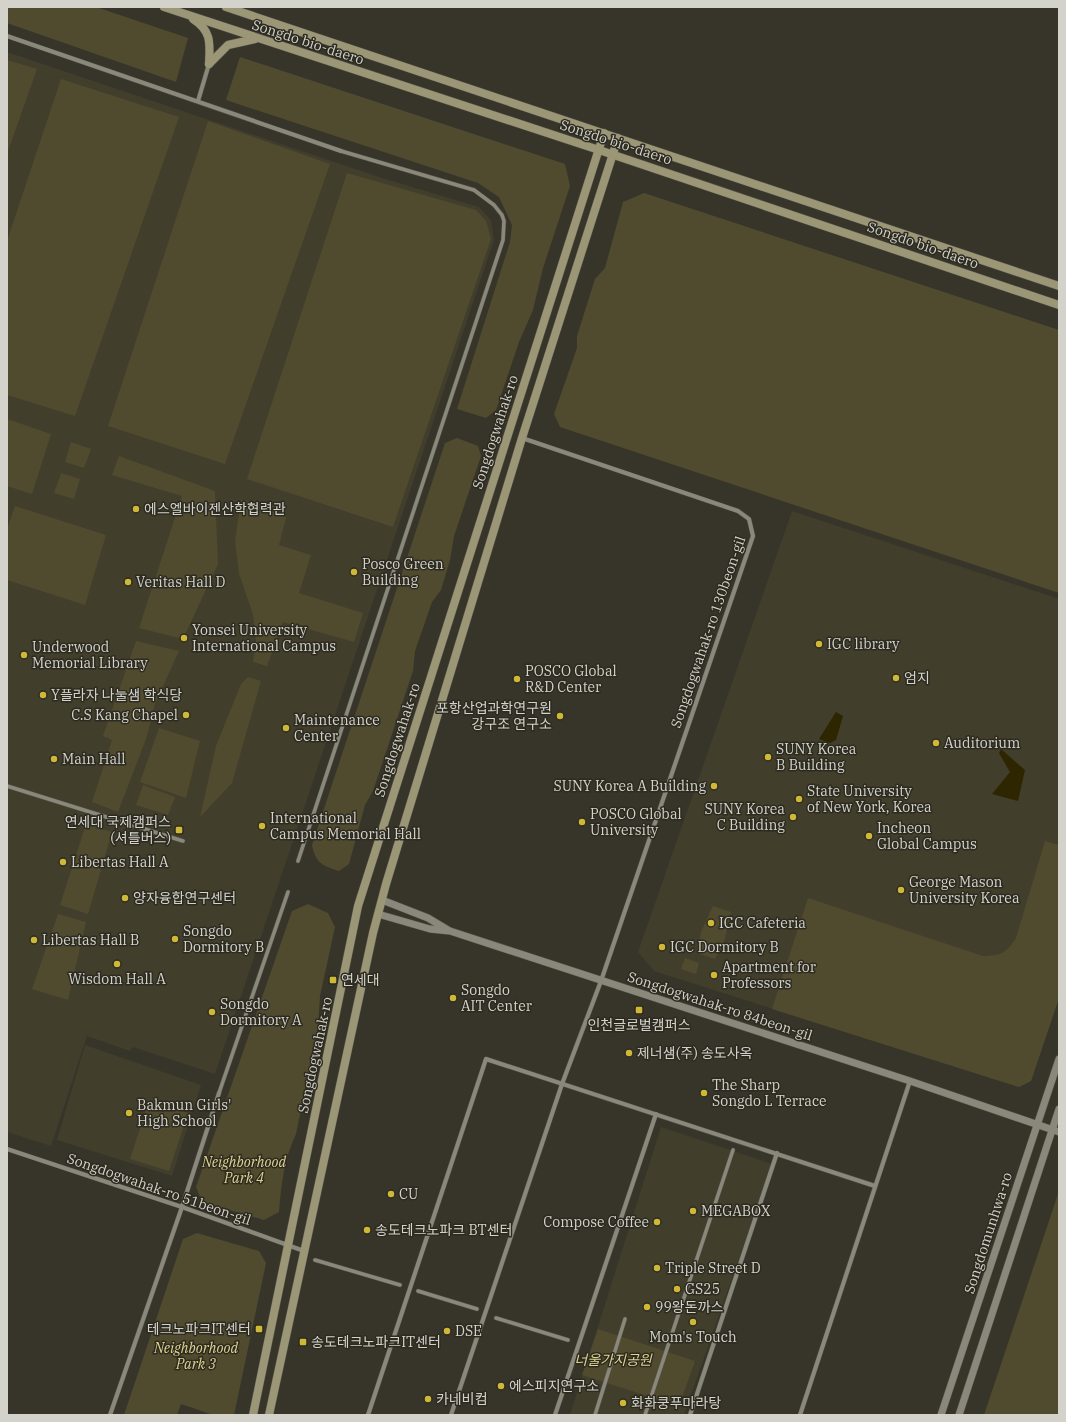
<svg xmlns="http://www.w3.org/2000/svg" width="1066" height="1422" font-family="'IBM Plex Serif','Noto Sans KR',serif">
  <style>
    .built { fill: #413e2c }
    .green { fill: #504b2f }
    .water { fill: #2d2600 }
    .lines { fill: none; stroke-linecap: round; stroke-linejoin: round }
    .pedestrian-casing { stroke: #55534a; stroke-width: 4.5 }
    .minor-casing { stroke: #55534a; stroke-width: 5 }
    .tertiary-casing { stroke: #55534a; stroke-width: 8 }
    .secondary-casing { stroke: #55534a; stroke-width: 9 }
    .pedestrian { stroke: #8a887b; stroke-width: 3.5 }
    .minor { stroke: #8a887b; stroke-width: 4 }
    .tertiary { stroke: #8a887b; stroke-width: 7 }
    .secondary { stroke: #9b9676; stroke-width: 8 }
    .poi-dot { fill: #cfb837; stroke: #2d2b20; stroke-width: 1.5 }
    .labels { text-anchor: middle; stroke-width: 3; stroke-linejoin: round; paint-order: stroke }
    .street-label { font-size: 14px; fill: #d3d2cb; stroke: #2d2b20 }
    .poi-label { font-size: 14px; fill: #d3d2cb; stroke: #2d2b20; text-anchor: start }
    .park-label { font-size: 14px; font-style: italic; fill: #e0d391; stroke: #2d2b20 }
  </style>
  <rect width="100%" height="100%" fill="#37352a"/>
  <g class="built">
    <polygon points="7,52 382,178 479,207 491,220 494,240 215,1074 133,1047 130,1051 87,1036 51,1146 7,1132"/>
    <polygon points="792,511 1059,599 1059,998 1031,1081 1019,1087 654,971 638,952"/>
    <polygon points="85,1045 201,1085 172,1176 57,1140"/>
    <polygon points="661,1127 772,1164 684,1415 570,1415"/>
  </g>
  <g class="green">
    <polygon points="7,7 96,7 188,38 176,82 7,23"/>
    <polygon points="240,57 565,164 570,186 543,268 533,310 519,342 496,410 486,418 457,409 510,242 512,225 499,197 478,183 226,100"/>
    <polygon points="7,60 37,69 7,154"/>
    <polygon points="61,79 179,117 75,416 7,395 7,241"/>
    <polygon points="208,121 330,164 225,464 108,426"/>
    <polygon points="347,173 476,210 486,221 491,239 393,527 247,479"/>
    <polygon points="644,193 1059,330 1059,593 560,427 554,414 577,348 577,336 595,279 605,268 623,202"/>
    <polygon points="7,419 51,434 32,494 7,486"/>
    <path d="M457,438L478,446L481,456L454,536L450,560L441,590L432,602L415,651L413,671L373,791L365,805L349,864L339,871C321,865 316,863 312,845L445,443Z"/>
    <polygon points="71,442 91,449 84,468 65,462"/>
    <polygon points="119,456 215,491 218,564 183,639 139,628 182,496 112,475"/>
    <polygon points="61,473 80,479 74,499 54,493"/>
    <polygon points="241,500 283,507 286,518 279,545 311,555 299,593 363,613 354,642 283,622 267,666 253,662 256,640 253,614 239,574 235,541"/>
    <polygon points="15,506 106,535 85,605 7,580 7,529"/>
    <polygon points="136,641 179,651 155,704 146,739 118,812 92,802 112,740 103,736"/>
    <polygon points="248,677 261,681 232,783 200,817 216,746 241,684"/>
    <polygon points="159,728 200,741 186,798 140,782"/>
    <polygon points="143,785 175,797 168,815 136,805"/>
    <polygon points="86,824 112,832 88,914 60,905"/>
    <path d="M1045,841L1059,845V998L1031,1081L1019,1087L772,1009L808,898L983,956C1001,956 1006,953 1016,938Z"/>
    <path d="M308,904L328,913L335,927L320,996L318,1027L296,1134C284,1159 281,1185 279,1212L264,1220L202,1202L196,1187L292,911Z"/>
    <polygon points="713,906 731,912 724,942 715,959 697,953 701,932"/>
    <polygon points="58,914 86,922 68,1000 32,989"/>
    <polygon points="685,958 699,963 696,974 681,969"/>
    <polygon points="149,1101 188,1113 169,1171 130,1159"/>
    <polygon points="1059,1191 1059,1415 984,1415"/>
    <polygon points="197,1233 259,1251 266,1263 234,1415 213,1415 181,1404 177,1415 124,1415 183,1239"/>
    <polygon points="598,1329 695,1361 679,1406 582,1375"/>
  </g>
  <g class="water">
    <polygon points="836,712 843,716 836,740 830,743 819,739"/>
    <polygon points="1001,749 1025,770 1018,801 992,794 1010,772 999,753"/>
  </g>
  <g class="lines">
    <g class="pedestrian-casing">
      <g id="pedestrian">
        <polyline points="7,786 183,841"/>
        <polyline points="298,861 503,240 504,221 502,215 494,205 474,190 341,151"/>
        <polyline points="219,1093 288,892"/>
        <polyline points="315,1260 400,1285"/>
        <polyline points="418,1291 477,1309"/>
        <polyline points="496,1318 568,1340"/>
        <polyline points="595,1415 625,1319"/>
        <polyline points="645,1415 733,1150"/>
      </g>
    </g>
    <g class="minor-casing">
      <g id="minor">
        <polyline points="7,36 341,151"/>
        <polyline points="198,101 209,64"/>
        <polyline points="7,1149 182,1207 304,1251"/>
        <polyline points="110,1415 182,1207 219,1093"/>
        <polyline points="368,1415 486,1059 875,1186"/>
        <polyline points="451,1415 562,1084 601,981 753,536 749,519 738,511 522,438"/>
        <polyline points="555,1415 656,1114"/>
        <polyline points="690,1415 777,1153"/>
        <polyline points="800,1415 910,1081"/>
      </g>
    </g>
    <g class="tertiary-casing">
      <g id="tertiary">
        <polyline points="382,900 428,918 448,930"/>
        <polyline points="378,914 430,929 450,931 910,1081 1059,1132"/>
        <polyline points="941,1415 1059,1059"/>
        <polyline points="959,1415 1059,1109"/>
      </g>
    </g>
    <g class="secondary-casing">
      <g id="secondary">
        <polyline points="164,7 599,150 1059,305"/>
        <polyline points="226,7 1059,286"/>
        <path d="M193,19C212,31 210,44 209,64"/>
        <polyline points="209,64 228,45 255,39"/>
        <polyline points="253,1415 358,906 604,133"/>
        <polyline points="269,1415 373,933 386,884 522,438 618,138"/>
      </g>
    </g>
    <use href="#pedestrian" class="pedestrian"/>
    <use href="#minor" class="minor"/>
    <use href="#tertiary" class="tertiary"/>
    <use href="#secondary" class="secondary"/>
  </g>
  <g class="poi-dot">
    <circle cx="136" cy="509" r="4"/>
    <circle cx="354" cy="572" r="4"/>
    <circle cx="128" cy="582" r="4"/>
    <circle cx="184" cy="638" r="4"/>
    <circle cx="819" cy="644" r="4"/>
    <circle cx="24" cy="655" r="4"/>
    <circle cx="896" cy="678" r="4"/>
    <circle cx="517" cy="679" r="4"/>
    <circle cx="43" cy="695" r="4"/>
    <circle cx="186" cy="715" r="4"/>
    <circle cx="560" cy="716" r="4"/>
    <circle cx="286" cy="728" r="4"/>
    <circle cx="936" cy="743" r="4"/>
    <circle cx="768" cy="757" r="4"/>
    <circle cx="54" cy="759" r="4"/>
    <circle cx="714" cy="786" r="4"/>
    <circle cx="799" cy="799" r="4"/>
    <circle cx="793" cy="817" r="4"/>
    <circle cx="582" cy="822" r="4"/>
    <circle cx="262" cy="826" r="4"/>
    <rect x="175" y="826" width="8" height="8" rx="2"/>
    <circle cx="869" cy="836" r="4"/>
    <circle cx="63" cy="862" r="4"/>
    <circle cx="901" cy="890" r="4"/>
    <circle cx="125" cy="898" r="4"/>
    <circle cx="711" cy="923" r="4"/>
    <circle cx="175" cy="939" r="4"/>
    <circle cx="34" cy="940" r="4"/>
    <circle cx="662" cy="947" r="4"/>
    <circle cx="117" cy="964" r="4"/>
    <circle cx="714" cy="975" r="4"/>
    <rect x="329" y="976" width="8" height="8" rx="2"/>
    <circle cx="453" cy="998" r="4"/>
    <rect x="635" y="1006" width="8" height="8" rx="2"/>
    <circle cx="212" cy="1012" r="4"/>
    <circle cx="629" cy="1053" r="4"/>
    <circle cx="704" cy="1093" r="4"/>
    <circle cx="129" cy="1113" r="4"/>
    <circle cx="391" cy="1194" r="4"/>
    <circle cx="693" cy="1211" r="4"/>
    <circle cx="657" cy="1222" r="4"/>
    <circle cx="367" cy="1230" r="4"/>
    <circle cx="657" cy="1268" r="4"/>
    <circle cx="677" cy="1289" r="4"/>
    <circle cx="647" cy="1307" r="4"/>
    <circle cx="693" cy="1322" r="4"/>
    <rect x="255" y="1325" width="8" height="8" rx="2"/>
    <circle cx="447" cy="1331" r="4"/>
    <rect x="299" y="1338" width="8" height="8" rx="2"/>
    <circle cx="501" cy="1386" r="4"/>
    <circle cx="428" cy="1399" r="4"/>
    <circle cx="623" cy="1403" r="4"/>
  </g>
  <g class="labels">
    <g class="street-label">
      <text transform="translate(308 42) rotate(18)" y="5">Songdo bio-daero</text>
      <text transform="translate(616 142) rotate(18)" y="5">Songdo bio-daero</text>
      <text transform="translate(923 245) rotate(19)" y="5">Songdo bio-daero</text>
      <text transform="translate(495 432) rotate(-72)" y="5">Songdogwahak-ro</text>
      <text transform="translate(708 632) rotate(-71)" y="5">Songdogwahak-ro 130beon-gil</text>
      <text transform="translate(397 740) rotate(-72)" y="5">Songdogwahak-ro</text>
      <text transform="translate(720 1006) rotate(18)" y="5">Songdogwahak-ro 84beon-gil</text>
      <text transform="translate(315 1055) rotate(-78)" y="5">Songdogwahak-ro</text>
      <text transform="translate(159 1189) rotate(19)" y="5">Songdogwahak-ro 51beon-gil</text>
      <text transform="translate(988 1233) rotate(-72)" y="5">Songdomunhwa-ro</text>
    </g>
    <g class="poi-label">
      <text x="144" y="514">에스엘바이젠산학협력관</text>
      <text x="362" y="569">Posco Green<tspan x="362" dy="16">Building</tspan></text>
      <text x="136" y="587">Veritas Hall D</text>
      <text x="192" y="635">Yonsei University<tspan x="192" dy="16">International Campus</tspan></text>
      <text x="827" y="649">IGC library</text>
      <text x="32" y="652">Underwood<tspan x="32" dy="16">Memorial Library</tspan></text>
      <text x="525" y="676">POSCO Global<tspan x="525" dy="16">R&amp;D Center</tspan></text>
      <text x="904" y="683">엄지</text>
      <text x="51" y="700">Y플라자 나눌샘 학식당</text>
      <text x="552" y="713" text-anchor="end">포항산업과학연구원<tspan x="552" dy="16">강구조 연구소</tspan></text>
      <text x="178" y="720" text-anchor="end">C.S Kang Chapel</text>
      <text x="294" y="725">Maintenance<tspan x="294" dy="16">Center</tspan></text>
      <text x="944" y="748">Auditorium</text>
      <text x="776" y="754">SUNY Korea<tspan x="776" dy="16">B Building</tspan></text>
      <text x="62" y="764">Main Hall</text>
      <text x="706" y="791" text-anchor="end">SUNY Korea A Building</text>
      <text x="807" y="796">State University<tspan x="807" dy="16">of New York, Korea</tspan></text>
      <text x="785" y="814" text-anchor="end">SUNY Korea<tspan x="785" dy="16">C Building</tspan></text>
      <text x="590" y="819">POSCO Global<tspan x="590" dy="16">University</tspan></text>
      <text x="270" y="823">International<tspan x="270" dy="16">Campus Memorial Hall</tspan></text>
      <text x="171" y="827" text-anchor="end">연세대 국제캠퍼스<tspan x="171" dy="16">(셔틀버스)</tspan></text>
      <text x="877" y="833">Incheon<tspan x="877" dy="16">Global Campus</tspan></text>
      <text x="71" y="867">Libertas Hall A</text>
      <text x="909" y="887">George Mason<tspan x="909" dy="16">University Korea</tspan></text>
      <text x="133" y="903">양자융합연구센터</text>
      <text x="719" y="928">IGC Cafeteria</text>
      <text x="183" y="936">Songdo<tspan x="183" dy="16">Dormitory B</tspan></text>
      <text x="42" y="945">Libertas Hall B</text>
      <text x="670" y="952">IGC Dormitory B</text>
      <text x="722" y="972">Apartment for<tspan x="722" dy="16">Professors</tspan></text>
      <text x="117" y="984" text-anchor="middle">Wisdom Hall A</text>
      <text x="341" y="985">연세대</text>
      <text x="461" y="995">Songdo<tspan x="461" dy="16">AIT Center</tspan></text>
      <text x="220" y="1009">Songdo<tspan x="220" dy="16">Dormitory A</tspan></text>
      <text x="639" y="1030" text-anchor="middle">인천글로벌캠퍼스</text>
      <text x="637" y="1058">제너샘(주) 송도사옥</text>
      <text x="712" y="1090">The Sharp<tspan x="712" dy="16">Songdo L Terrace</tspan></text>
      <text x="137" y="1110">Bakmun Girls'<tspan x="137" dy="16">High School</tspan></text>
      <text x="399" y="1199">CU</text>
      <text x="701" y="1216">MEGABOX</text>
      <text x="649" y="1227" text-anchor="end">Compose Coffee</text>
      <text x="375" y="1235">송도테크노파크 BT센터</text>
      <text x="665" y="1273">Triple Street D</text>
      <text x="685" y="1294">GS25</text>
      <text x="655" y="1312">99왕돈까스</text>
      <text x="251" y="1334" text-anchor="end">테크노파크IT센터</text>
      <text x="455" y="1336">DSE</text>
      <text x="693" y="1342" text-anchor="middle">Mom's Touch</text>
      <text x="311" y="1347">송도테크노파크IT센터</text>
      <text x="509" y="1391">에스피지연구소</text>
      <text x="436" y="1404">카네비컴</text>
      <text x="631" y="1408">화화쿵푸마라탕</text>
    </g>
    <g class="park-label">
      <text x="244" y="1167">Neighborhood<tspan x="244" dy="16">Park 4</tspan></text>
      <text x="196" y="1353">Neighborhood<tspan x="196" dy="16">Park 3</tspan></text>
      <text x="613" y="1365">너울가지공원</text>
    </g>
  </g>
  <rect width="1066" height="1422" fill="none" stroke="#d3d2cb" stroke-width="16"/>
</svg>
